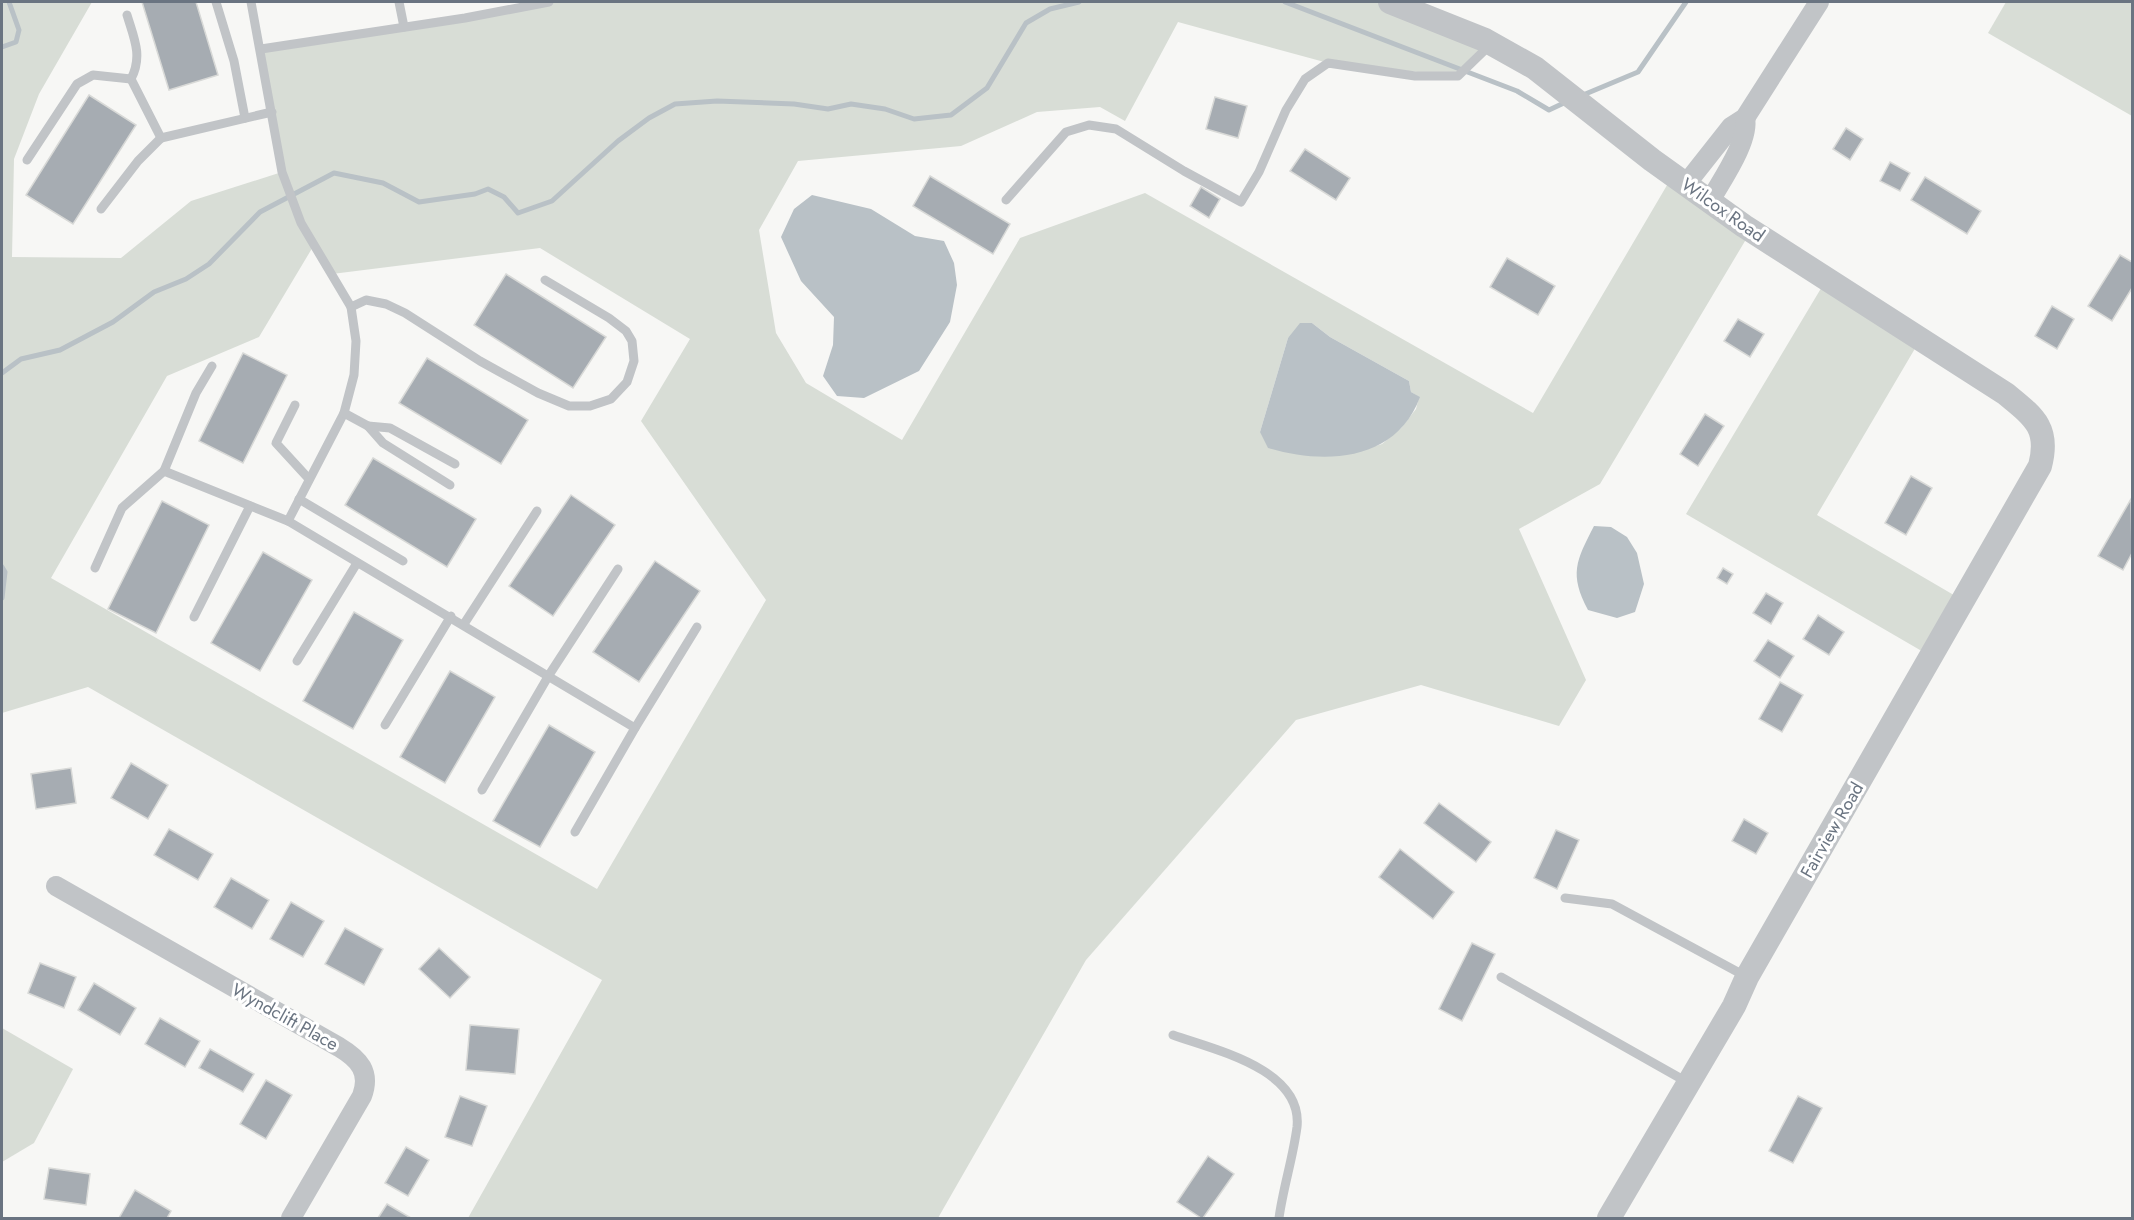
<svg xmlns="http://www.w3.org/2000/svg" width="2134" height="1220" font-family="Jost,sans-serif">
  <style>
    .green { fill: #d8ddd6; fill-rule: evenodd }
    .water { fill: #b9c1c6 }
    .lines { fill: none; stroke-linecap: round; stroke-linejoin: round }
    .stream { stroke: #b9c1c6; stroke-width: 5 }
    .building { fill: #a6acb2; stroke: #d8d9d7; stroke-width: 1.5 }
    .service { stroke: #c1c4c7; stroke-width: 9 }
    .minor { stroke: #c1c4c7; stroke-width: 20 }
    .tertiary { stroke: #c1c4c7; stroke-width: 24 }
    .labels { text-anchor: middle; stroke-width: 6; stroke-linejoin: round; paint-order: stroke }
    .street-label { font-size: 18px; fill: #6a7481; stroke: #fff }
  </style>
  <rect width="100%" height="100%" fill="#f7f7f5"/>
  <g class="green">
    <path d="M2,2H92L39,94L14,159L12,257L121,258L191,201L282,172L261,49L549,2H1390L1492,44L1458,76L1328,63L1178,22L1125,121L1100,107L1037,112L961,146L798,161L759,230L776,333L806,383L902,440L1020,238L1145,193L1533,413L1673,175L1751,231L1600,484L1519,529L1586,680L1559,726L1421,685L1296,720L1086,960L938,1218H468L602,980L88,687L2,713ZM314,245L332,274L540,248L690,339L641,421L766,600L597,889L51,578L167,376L259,337ZM1312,323L1330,337L1409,381L1411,392L1419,397L1416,409L1401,428L1382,444L1365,449L1260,432L1288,338Z"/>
    <polygon points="2006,2 2132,2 2132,116 1988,33"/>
    <polygon points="1826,280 1920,340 1817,515 1964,601 1932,657 1686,514"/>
    <polygon points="2,1028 73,1069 34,1143 2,1162"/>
  </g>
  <g class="water">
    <polygon points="812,195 871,209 915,236 944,241 954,263 957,285 950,322 919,371 864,398 837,396 823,376 833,345 834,317 801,281 781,237 794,209"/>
    <path d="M1300,323H1312L1330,337L1409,381L1411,392L1420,397C1396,462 1324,465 1268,448L1260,432L1288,338Z"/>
    <path d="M1594,526L1611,527L1627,537L1637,553L1644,584L1635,612L1617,618L1588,610C1569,574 1576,561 1594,526Z"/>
  </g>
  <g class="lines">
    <g class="stream">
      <polyline points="1285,2 1517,91 1549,110 1566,102"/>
      <polyline points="2,47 16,42 19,30 9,2"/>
      <polyline points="1583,95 1638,72 1686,2"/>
      <polyline points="2,373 21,359 60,350 113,322 154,292 186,279 209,264 260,212 334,173 383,183 419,202 475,194 488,189 504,197 518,213 552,201 618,141 649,118 675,104 717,101 794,104 828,109 851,104 885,109 914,119 951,115 987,88 1026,23 1050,9 1079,2"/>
      <polyline points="2,567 5,572 2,598"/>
    </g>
  </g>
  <g class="building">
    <polygon points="142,2 196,2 218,75 169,90"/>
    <polygon points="89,95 136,125 73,224 26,195"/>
    <polygon points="1215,97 1247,106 1238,138 1206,129"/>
    <polygon points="1846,128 1863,139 1850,160 1833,149"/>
    <polygon points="1305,149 1350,178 1336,200 1290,171"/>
    <polygon points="1890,162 1910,173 1900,191 1880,181"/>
    <polygon points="930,176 1010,224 993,254 913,206"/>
    <polygon points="1925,177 1981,211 1967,234 1911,200"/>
    <polygon points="1201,187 1220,199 1209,218 1190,206"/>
    <polygon points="2120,255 2132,262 2132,288 2112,321 2088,306"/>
    <polygon points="1507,258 1555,286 1538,315 1490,287"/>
    <polygon points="506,274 606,337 573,388 474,325"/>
    <polygon points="2052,306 2074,319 2057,349 2035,336"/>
    <polygon points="1738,319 1764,334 1750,357 1724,341"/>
    <polygon points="243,353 287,375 243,463 199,441"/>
    <polygon points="427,358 528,420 501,464 399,403"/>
    <polygon points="1705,414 1724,426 1698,466 1680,454"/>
    <polygon points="373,458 476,519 447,567 345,505"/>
    <polygon points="1911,476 1932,488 1906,535 1885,523"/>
    <polygon points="571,495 615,525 553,616 509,586"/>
    <polygon points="2131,499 2132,553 2123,570 2098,556"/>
    <polygon points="162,501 209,525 156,633 108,609"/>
    <polygon points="263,552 312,580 260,671 211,643"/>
    <polygon points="655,561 700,591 639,682 593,652"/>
    <polygon points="1723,568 1733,574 1727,584 1717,578"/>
    <polygon points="1766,593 1783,603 1771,624 1753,613"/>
    <polygon points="354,612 403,640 353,729 303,701"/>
    <polygon points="1818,615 1844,632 1829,655 1803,639"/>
    <polygon points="1768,640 1794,656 1780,678 1754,661"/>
    <polygon points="450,671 495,697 445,783 400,757"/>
    <polygon points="1780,682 1803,695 1782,732 1759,719"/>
    <polygon points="549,725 595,752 540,847 493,821"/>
    <polygon points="131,763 168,785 148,819 111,798"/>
    <polygon points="71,768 76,803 36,809 31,774"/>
    <polygon points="1439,803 1491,842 1476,862 1424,823"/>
    <polygon points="1744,819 1768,833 1756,854 1732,841"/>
    <polygon points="169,829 213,854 198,880 154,855"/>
    <polygon points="1556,830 1579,840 1557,889 1534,878"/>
    <polygon points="1400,849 1454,892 1433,919 1379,877"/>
    <polygon points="231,878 269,900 252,929 214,907"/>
    <polygon points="291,902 324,921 303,957 270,939"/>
    <polygon points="345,928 383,949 364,985 325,964"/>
    <polygon points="1472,943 1495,954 1462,1021 1439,1009"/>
    <polygon points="439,948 470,977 450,998 419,969"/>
    <polygon points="40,963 76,977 64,1008 28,993"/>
    <polygon points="94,983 136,1008 120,1035 78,1010"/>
    <polygon points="160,1018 200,1041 185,1067 145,1044"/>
    <polygon points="470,1025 519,1029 515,1074 466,1070"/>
    <polygon points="210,1049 254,1074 243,1092 199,1068"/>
    <polygon points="266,1080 292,1095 266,1139 240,1124"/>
    <polygon points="460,1096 487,1106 472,1146 445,1137"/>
    <polygon points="1798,1096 1822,1108 1793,1163 1769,1151"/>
    <polygon points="406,1147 429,1160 408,1196 385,1183"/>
    <polygon points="1208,1156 1234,1174 1203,1218 1201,1218 1177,1202"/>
    <polygon points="49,1168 90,1174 86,1205 44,1199"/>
    <polygon points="135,1190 171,1211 167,1218 119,1218"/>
    <polygon points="387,1204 411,1218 378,1218"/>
  </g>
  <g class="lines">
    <g class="service">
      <polyline points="216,2 234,61 245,118"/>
      <polyline points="251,2 282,172 301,223 351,307 356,341 354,375 344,413 288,521 635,728 575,832"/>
      <polyline points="399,2 404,27"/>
      <path d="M127,15C134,38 143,56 131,79L161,138L272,112"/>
      <polyline points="261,49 465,18 549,2"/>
      <polyline points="27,160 77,84 93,75 131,79"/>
      <polyline points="1006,200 1066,132 1089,125 1116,129 1184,171 1241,202 1259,172 1286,110 1305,79 1328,63 1415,76 1458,76 1490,45"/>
      <polyline points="101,209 138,161 161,138"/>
      <polyline points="351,307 366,300 386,304 405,313 480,361 538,393 569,406 590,406 611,399 627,382 634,361 632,341 626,331 609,318 545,280"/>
      <polyline points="212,366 196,393 164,471 288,521"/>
      <polyline points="295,405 276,443 309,479"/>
      <polyline points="344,413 368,426 383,443 450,485"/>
      <polyline points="368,426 390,428 455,464"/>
      <polyline points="299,499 403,561"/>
      <polyline points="95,568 122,508 164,471"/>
      <polyline points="194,617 250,506"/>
      <polyline points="464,624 537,511"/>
      <polyline points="297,661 357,563"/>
      <polyline points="385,725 451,616"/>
      <polyline points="635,728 697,627"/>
      <polyline points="482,790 549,675 618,569"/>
      <polyline points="1565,898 1612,904 1747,977"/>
      <polyline points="1501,977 1687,1082"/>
      <path d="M1173,1035C1215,1050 1303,1069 1297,1127C1293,1158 1283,1188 1279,1218"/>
    </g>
    <g class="minor">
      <polyline points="1686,184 1731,127 1745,118 1819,2"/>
      <path d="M1710,201C1721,181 1750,140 1745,118"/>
      <path d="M56,886L339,1047C359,1059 371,1072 362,1096L291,1218"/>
    </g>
    <path class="tertiary" d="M1390,2L1485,40L1535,68L1652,160L1744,226L2006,394C2034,417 2050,428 2040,466L1747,977L1734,1006L1609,1218"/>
  </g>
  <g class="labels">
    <g class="street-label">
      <text transform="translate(1723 210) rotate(35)" y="6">Wilcox Road</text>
      <text transform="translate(1832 830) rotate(-60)" y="6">Fairview Road</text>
      <text transform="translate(285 1017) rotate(29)" y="6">Wyndclift Place</text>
    </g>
  </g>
  <rect width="2134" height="1220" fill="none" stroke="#6a7481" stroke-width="6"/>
</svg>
